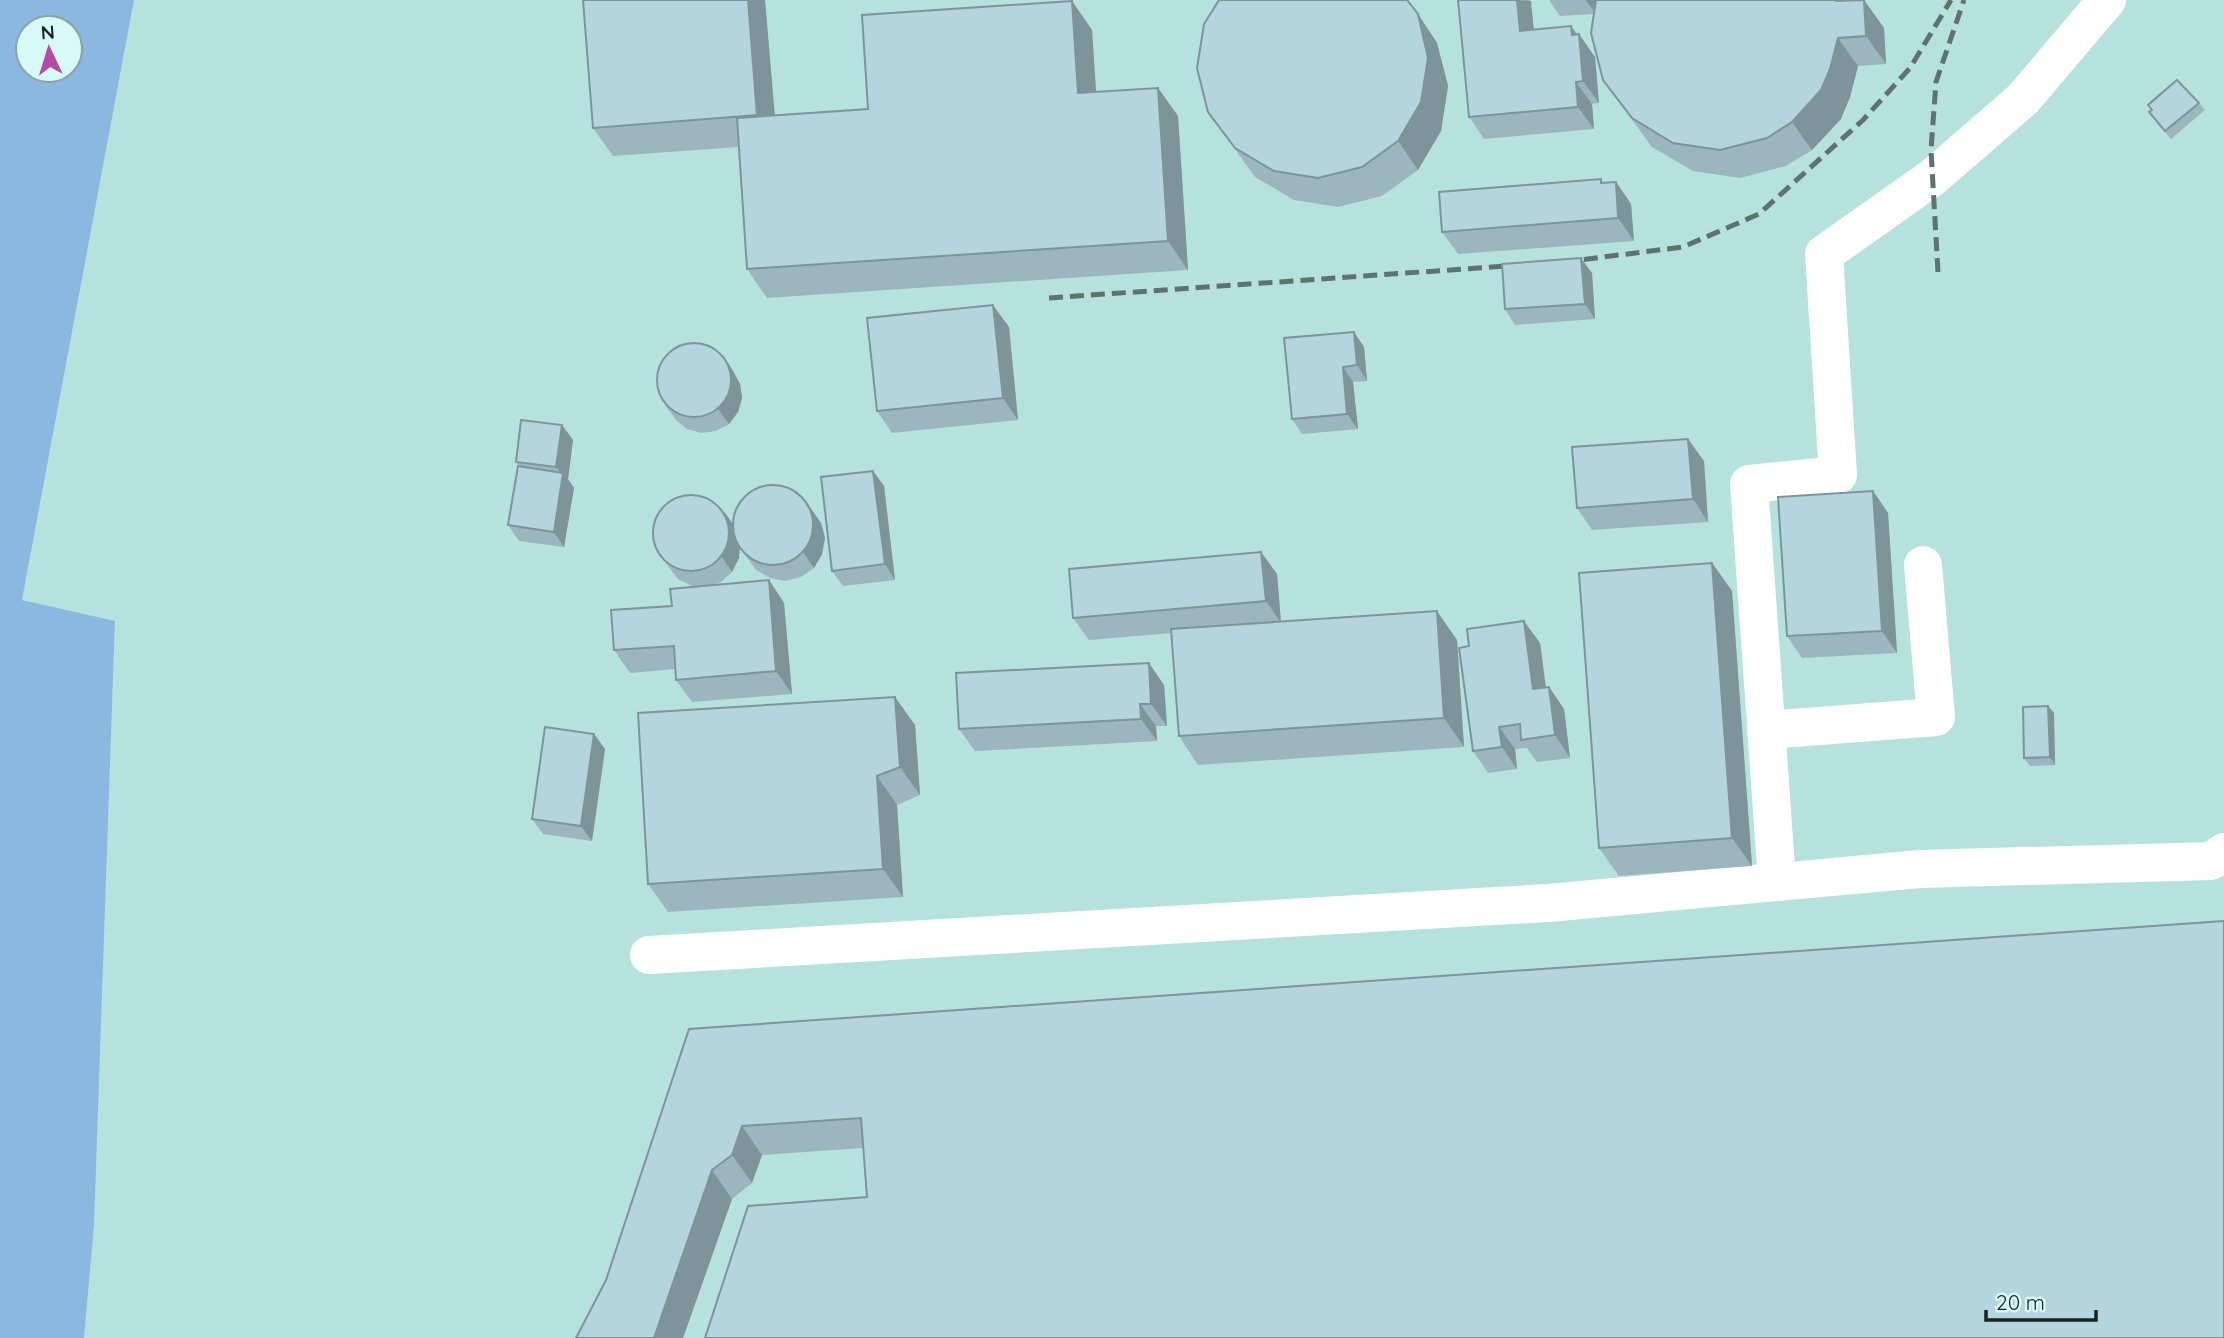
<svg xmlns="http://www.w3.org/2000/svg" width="2224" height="1338" font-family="Quicksand,sans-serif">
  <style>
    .built { fill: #b6e2dd }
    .water { fill: #8ab8e1; fill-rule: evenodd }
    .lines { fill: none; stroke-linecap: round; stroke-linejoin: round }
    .minor { stroke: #fff; stroke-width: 38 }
    .rail { stroke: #5e7371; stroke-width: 5; stroke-dasharray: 14 7; stroke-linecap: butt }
    .wall { fill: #9bb6bf }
    .shaded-wall { fill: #7e949b }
    .building { fill: #b4d4de; stroke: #7e949b; stroke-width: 2 }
  </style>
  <rect width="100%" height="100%" fill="#caece9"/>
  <polygon class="built" points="134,0 2224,0 2224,1338 84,1338 94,1226 115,622 22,600"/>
  <path class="water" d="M0,0H134L22,600L115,621L94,1226L84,1338H0ZM28,28H70V70H28Z"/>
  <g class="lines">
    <g class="minor">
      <polyline points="1766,730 1936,717 1923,565"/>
      <polyline points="1777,882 1749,484 1838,475 1824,254 1933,177 2023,99 2107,0"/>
      <polyline points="649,955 1548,903 1920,869 2211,861 2224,852"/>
    </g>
    <g class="rail">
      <polyline points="1563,262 1683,247 1759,214 1863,120 1910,68 1951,0"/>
      <polyline points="1938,272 1931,150 1936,82 1964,0"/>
      <polyline points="1049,298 1521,265"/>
    </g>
  </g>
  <g class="wall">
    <polygon points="583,0 765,0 775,116 868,109 1072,1 1092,30 1096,92 1158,88 1178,116 1188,270 767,298 747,269 739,147 613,156 593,128"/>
    <polygon points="1458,0 1530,0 1534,30 1571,26 1595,57 1599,103 1592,104 1594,129 1484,139 1469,117"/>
    <polygon points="1549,0 1595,0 1595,6 1596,0 1864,0 1884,28 1886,64 1858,66 1850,97 1841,119 1812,150 1786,166 1740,178 1693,171 1652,147 1603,80 1594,14 1560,16"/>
    <polygon points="1418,14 1437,43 1448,86 1441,131 1418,170 1382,196 1338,207 1294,200 1255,177 1208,112"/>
    <polygon points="2199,103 2205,110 2171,139 2149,112 2151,110 2148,105"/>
    <polygon points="1616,182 1631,204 1634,241 1458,254 1442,232 1603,183"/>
    <polygon points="1592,273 1595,319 1515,325 1505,309"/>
    <polygon points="1009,327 1018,420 892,433 877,411"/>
    <polygon points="1354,332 1364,347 1367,381 1353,382 1358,429 1302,434 1292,419"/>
    <polygon points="723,355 733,371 740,384 742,398 738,412 729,424 716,431 701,433 687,429 676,420 665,405"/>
    <polygon points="562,425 573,440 568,479 574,488 564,547 519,541 508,525 519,466 516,462"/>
    <polygon points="1704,461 1708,522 1592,530 1577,508"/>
    <polygon points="873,471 884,486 895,580 843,586 832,571"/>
    <polygon points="1873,491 1888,513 1897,653 1802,658 1787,636"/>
    <polygon points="725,513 733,524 821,523 825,538 822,554 814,568 801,577 785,581 770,578 756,570 740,548 739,558 732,572 721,582 712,585 769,580 784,603 792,694 692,702 676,680 675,669 630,673 614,650 672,606 698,586 692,586 678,579 657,552"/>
    <polygon points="1261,552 1277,574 1281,622 1457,640 1464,747 1198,765 1179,736 1172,633 1089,640 1073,618"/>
    <polygon points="1712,563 1732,591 1752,866 1619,876 1599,848"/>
    <polygon points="1540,643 1546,688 1549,687 1564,709 1570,758 1537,762 1527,748 1515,749 1517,769 1488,773 1473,751"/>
    <polygon points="1164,685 1167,726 1156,726 1157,741 975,751 959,729"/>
    <polygon points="2048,706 2054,713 2055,765 2030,766 2024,758"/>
    <polygon points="915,725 920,795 897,805 903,897 668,912 648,884"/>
    <polygon points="605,749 592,841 543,834 532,819"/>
    <polygon points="2224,921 867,1197 863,1148 762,1155 752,1183 732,1199 683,1338 576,1338 606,1280 689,1029"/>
  </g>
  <g class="shaded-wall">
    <polygon points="748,0 765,0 777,144 757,115"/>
    <polygon points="1517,0 1531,1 1536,53 1520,31"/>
    <polygon points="1586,0 1595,0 1596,14"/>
    <polygon points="1864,0 1884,28 1886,64 1866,36"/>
    <polygon points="1072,1 1092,30 1098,122 1078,93"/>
    <polygon points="1418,14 1437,43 1448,86 1441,131 1418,170 1398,141"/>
    <polygon points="1571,26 1579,38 1579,34 1595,57 1599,103 1583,81"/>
    <polygon points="1838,38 1858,66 1850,97 1841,119 1812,150 1792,122"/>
    <polygon points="1576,82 1592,104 1594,129 1578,107"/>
    <polygon points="1158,88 1178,116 1188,270 1168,241"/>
    <polygon points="1616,182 1631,204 1634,241 1618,218"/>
    <polygon points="1581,258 1592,273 1595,319 1585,304"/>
    <polygon points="993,305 1009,327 1018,420 1003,398"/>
    <polygon points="1354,332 1364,347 1367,381 1357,365"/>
    <polygon points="723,355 733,371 740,384 742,398 738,412 729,424 718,409"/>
    <polygon points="1343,367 1353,382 1358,429 1347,414"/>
    <polygon points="562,425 573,440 568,479 574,488 564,547 554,532 563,476 556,467"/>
    <polygon points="1688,439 1704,461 1708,522 1693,499"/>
    <polygon points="873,471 884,486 895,580 885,564"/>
    <polygon points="1873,491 1888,513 1897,653 1882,631"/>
    <polygon points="810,507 821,523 825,538 822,554 814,568 803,552"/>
    <polygon points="725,513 736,529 740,543 739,558 732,572 722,557"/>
    <polygon points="1261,552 1277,574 1281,623 1266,601"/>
    <polygon points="1712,563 1732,591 1752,866 1732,838"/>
    <polygon points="769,580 784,603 792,694 776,671"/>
    <polygon points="1437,611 1457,640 1464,747 1444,718"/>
    <polygon points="1524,621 1540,643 1549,712 1533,689"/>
    <polygon points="1149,663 1164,685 1167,726 1151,704"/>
    <polygon points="1549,687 1564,709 1570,758 1555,735"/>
    <polygon points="895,697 915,725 920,795 900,767"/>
    <polygon points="1140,704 1156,726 1157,741 1141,719"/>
    <polygon points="2048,706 2054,713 2055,765 2050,757"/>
    <polygon points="1499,727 1515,749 1517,769 1502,747"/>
    <polygon points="594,734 605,749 592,841 581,826"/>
    <polygon points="877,776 897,805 903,897 883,869"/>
    <polygon points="742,1126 762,1155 752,1183 732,1155"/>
    <polygon points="712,1170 732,1199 683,1338 654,1338"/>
  </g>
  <g class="building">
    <polygon points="583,0 748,0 757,115 593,128"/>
    <polygon points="1219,0 1407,0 1418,14 1428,58 1421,102 1398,141 1362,167 1318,178 1274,171 1235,148 1208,112 1197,68 1204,24"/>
    <polygon points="1458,0 1517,0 1520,31 1571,26 1572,35 1579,34 1583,81 1576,82 1578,107 1469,117"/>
    <polygon points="1596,0 1836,0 1836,1 1864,0 1866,36 1838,38 1830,69 1821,90 1792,122 1767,138 1720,150 1673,143 1632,118 1603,80 1591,33"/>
    <polygon points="1072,1 1078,93 1158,88 1168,241 747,269 737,118 868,109 862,15"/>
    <polygon points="2177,80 2199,103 2165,131 2149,112 2152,110 2148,105"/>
    <polygon points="1601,179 1601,183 1616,182 1618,218 1442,232 1439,192"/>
    <polygon points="1581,258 1585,304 1505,309 1502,264"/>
    <polygon points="993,305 1003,398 877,411 867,318"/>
    <polygon points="1354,332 1357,365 1343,367 1347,414 1292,419 1284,338"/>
    <circle cx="694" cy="380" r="37"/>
    <polygon points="521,420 562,425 556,467 516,462"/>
    <polygon points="1688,439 1693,499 1577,508 1572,447"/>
    <polygon points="518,466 563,473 554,532 508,525"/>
    <polygon points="873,471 885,564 832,571 821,477"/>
    <circle cx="773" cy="525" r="40"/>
    <polygon points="1873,491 1882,631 1787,636 1778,497"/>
    <circle cx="691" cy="533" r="38"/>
    <polygon points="1261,552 1266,601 1073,618 1069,569"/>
    <polygon points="1712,563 1732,838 1599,848 1579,573"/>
    <polygon points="769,580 776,671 676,680 674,646 614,650 611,610 672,606 670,589"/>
    <polygon points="1437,611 1444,718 1179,736 1171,629"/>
    <polygon points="1524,621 1533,689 1549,687 1555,735 1521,740 1520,724 1499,727 1502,747 1473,751 1459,648 1469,646 1467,629"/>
    <polygon points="1149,663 1151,704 1140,704 1141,719 959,729 956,673"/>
    <polygon points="895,697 900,767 877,776 883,869 648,884 638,713"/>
    <polygon points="2048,706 2050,757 2024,758 2023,707"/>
    <polygon points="545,727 594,734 581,826 532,819"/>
    <polygon points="2224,921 2224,1338 705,1338 748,1206 867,1197 861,1118 742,1126 732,1155 712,1170 654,1338 576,1338 606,1280 689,1029"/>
  </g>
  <g transform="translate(49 49) rotate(356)"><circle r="33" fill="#d7faf6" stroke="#8aa4a1" stroke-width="2"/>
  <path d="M0-5L12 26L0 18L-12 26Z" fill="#b64aa9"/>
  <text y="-10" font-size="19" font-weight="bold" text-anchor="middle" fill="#162321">N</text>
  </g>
  <path d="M1986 1310v10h110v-10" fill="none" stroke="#162321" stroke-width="3.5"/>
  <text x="1996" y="1310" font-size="21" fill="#162321" stroke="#d7faf6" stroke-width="5" paint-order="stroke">20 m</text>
</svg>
